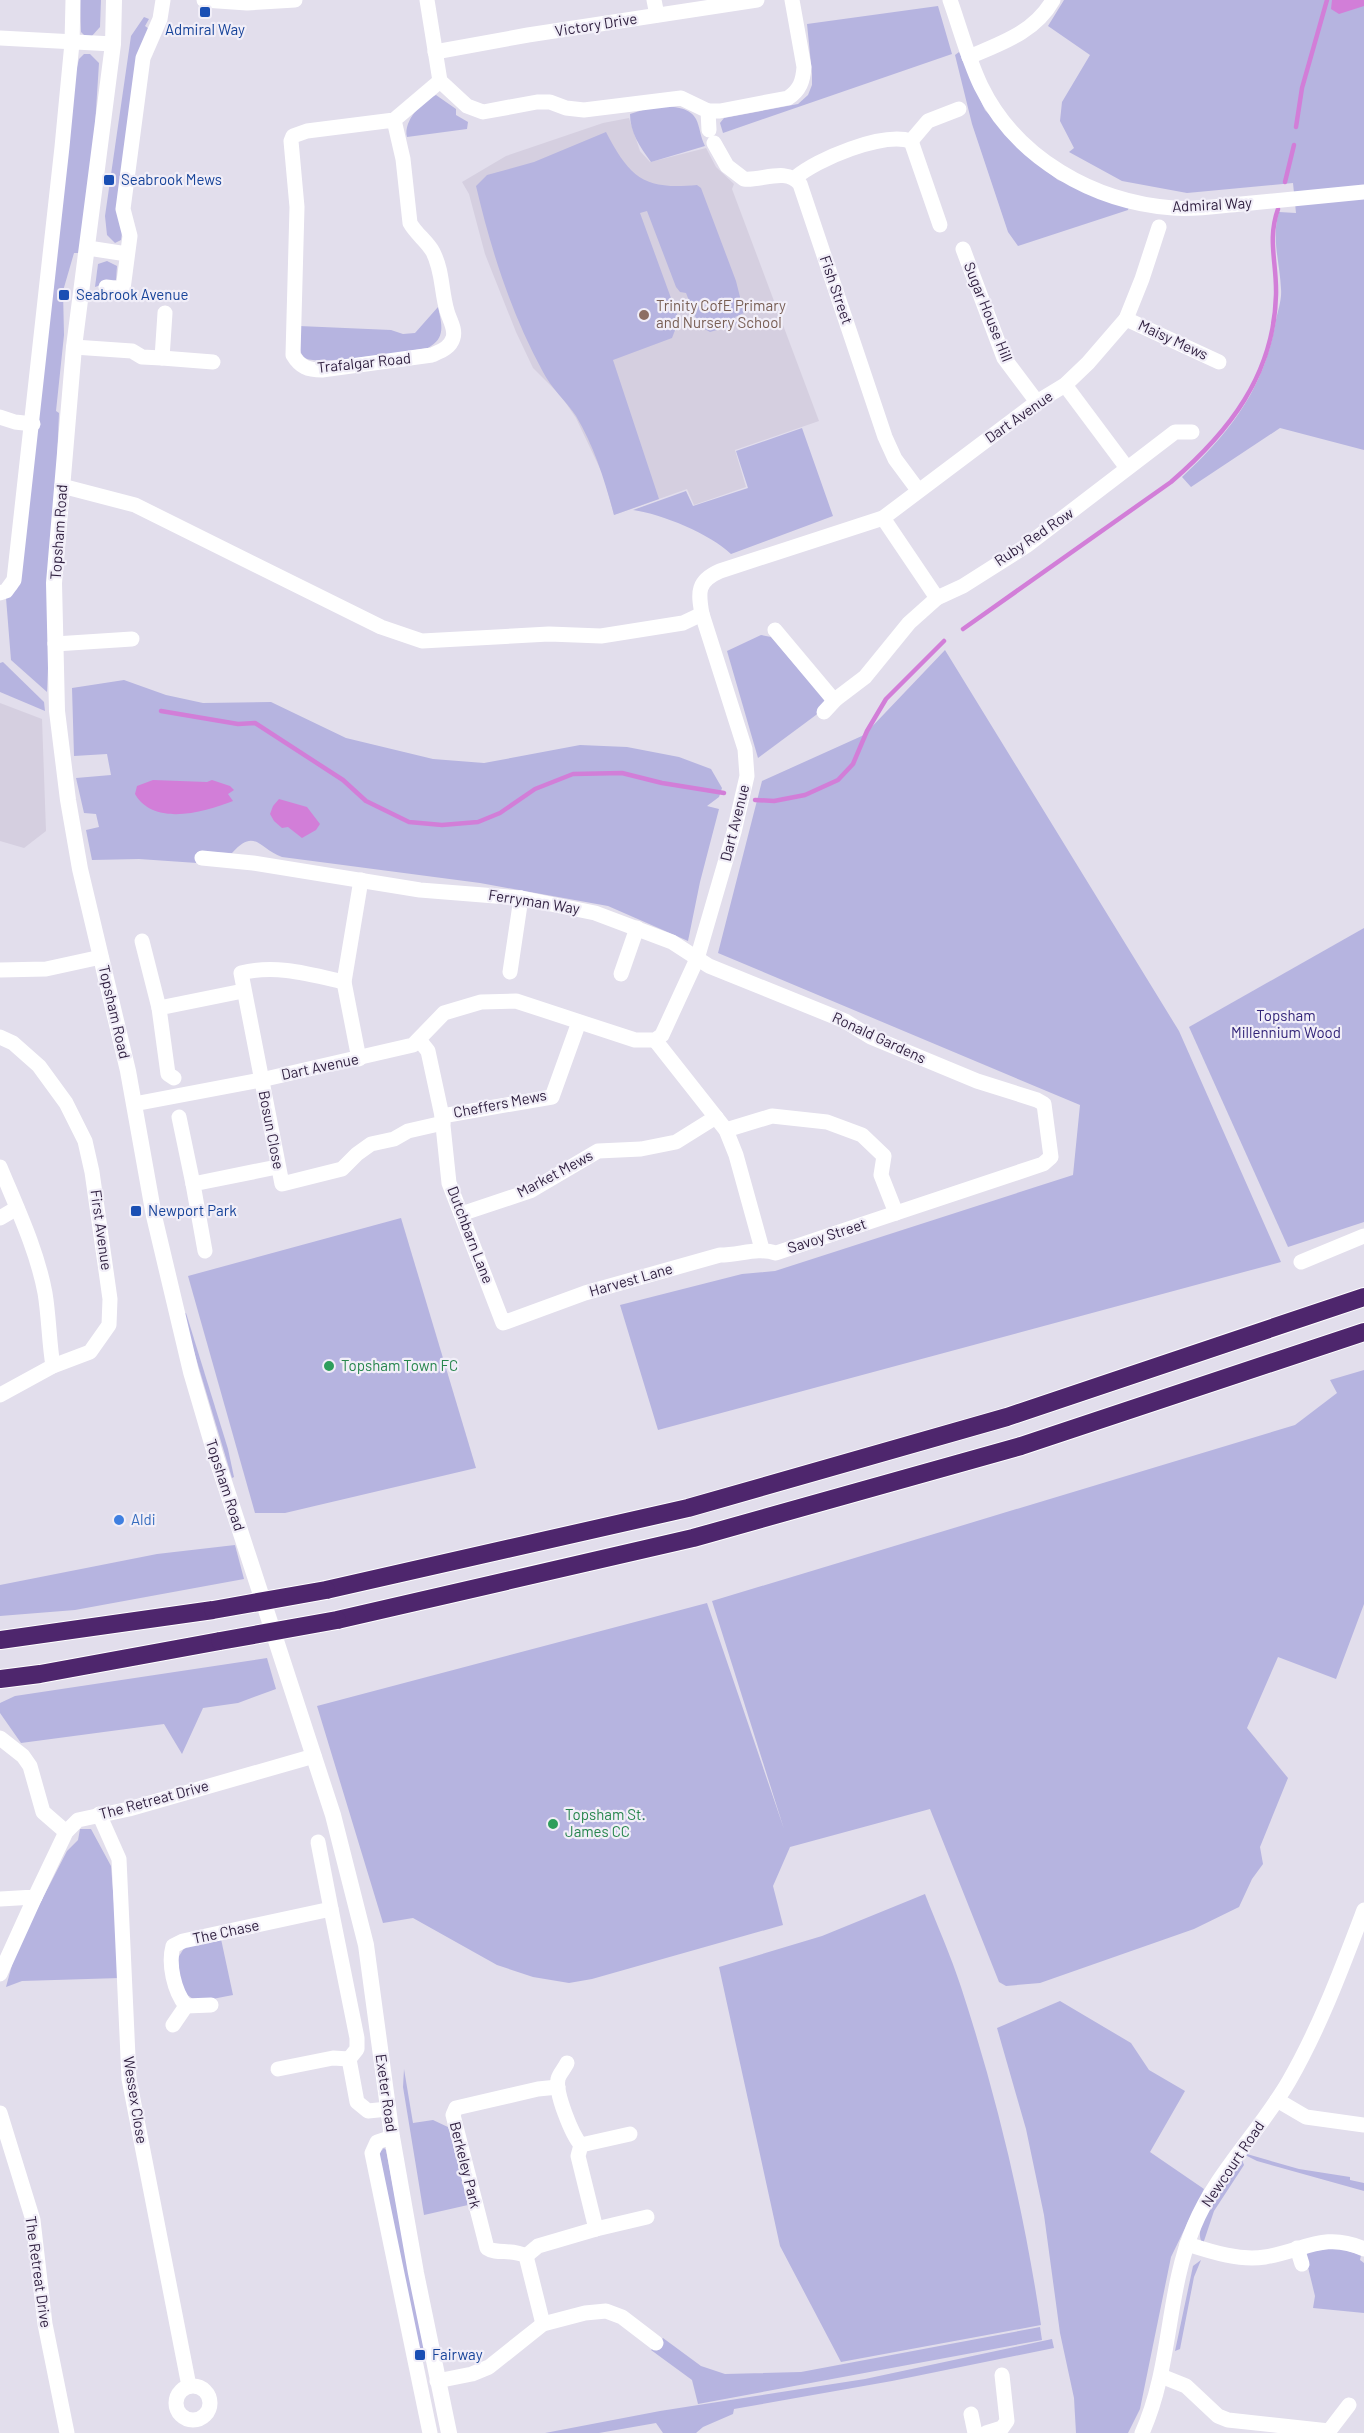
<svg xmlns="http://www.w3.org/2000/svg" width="1364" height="2433" font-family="Barlow,sans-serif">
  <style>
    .built { fill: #d5cfe0 }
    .green { fill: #b6b4e0 }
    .water { fill: #d27ed8 }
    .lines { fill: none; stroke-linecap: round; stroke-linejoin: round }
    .stream { stroke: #d27ed8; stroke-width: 4.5 }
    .motorway-casing { stroke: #fff; stroke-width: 20 }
    .minor { stroke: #fff; stroke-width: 15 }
    .tertiary { stroke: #fff; stroke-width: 16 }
    .motorway { stroke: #4e266d; stroke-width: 18 }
    .motorway-bridge-casing { stroke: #fff; stroke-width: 20; stroke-linecap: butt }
    .motorway-bridge { stroke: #4e266d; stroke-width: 18 }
    .transit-dot { fill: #1a4fb4; stroke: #f1eef8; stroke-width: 2 }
    .education-dot { fill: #8d6e63; stroke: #f1eef8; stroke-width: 2 }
    .leisure-dot { fill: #2e9e5b; stroke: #f1eef8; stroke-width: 2 }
    .shop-dot { fill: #3f7fe0; stroke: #f1eef8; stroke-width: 2 }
    .labels { text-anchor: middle; stroke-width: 4.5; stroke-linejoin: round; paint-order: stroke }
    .street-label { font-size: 15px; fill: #2d1d3d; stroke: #f1eef8 }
    .transit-label { font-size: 15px; fill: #164399; stroke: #f1eef8; text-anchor: start }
    .education-label { font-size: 15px; fill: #785e54; stroke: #f1eef8; text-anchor: start }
    .park-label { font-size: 15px; fill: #312378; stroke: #f1eef8 }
    .leisure-label { font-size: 15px; fill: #27864d; stroke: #f1eef8; text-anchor: start }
    .shop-label { font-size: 15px; fill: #366cbe; stroke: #f1eef8; text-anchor: start }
  </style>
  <rect width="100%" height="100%" fill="#e2deec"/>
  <g class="built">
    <polygon points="629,118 640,151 650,162 706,148 716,167 734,184 732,189 819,421 735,450 746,487 694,505 687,489 614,515 604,477 576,418 561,396 533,368 516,332 485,254 469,194 462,182 506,156 603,123"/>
    <polygon points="0,703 42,719 46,831 24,848 0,841"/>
  </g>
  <g class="green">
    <polygon points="80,0 101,0 100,27 91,37 86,37 81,32"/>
    <path d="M1064,0H1364V450L1280,428L1191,487L1182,477C1231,432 1265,387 1276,320C1278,310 1282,299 1281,289C1280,263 1271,238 1279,212L1296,213L1293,183L1187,193L1122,181L1069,152L1074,148L1060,121L1062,102L1090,55L1048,26Z"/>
    <polygon points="938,6 952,54 723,133 720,123 724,118 798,104 808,95 812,85 812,74 807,24"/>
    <polygon points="144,17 149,19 145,26 149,29 137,56 122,233 121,240 115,243 107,235 105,216 131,36"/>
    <polygon points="959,52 985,110 1027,156 1058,180 1129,206 1128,210 1018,246 1008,232 972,124 955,55"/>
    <polygon points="84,54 90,54 99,63 93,157 79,253 74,253 63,291 64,335 56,411 59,413 47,692 11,660 6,598 17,589 21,576 76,71 79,59"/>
    <path d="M436,95L456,109V115L468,122L467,129L407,137C403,121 422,101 436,95Z"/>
    <path d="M652,107C665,106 689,105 696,119C700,127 700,136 705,146L651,162C640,147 630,132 630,114Z"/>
    <path d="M606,132C630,178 644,190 697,185L701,188L736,281L744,313L735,317L737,324L710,332L699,326L686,293L680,292L676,287L647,211L640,213L679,320L672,338L613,360L659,499L614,515C605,481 594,446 576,416C566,401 551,388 543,372C511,313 491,250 476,186L487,175L534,162Z"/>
    <polygon points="107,261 117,266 116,280 95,287 98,264"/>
    <path d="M438,307C442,325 446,338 428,348C409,351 316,366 305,358C297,352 299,335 299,326L391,330L403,334L415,333Z"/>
    <path d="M802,428L833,516L731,554C710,534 662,514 633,510L686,491L693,506L748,488L736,451Z"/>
    <polygon points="761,635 771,637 827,702 816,715 758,758 727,651"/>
    <polygon points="945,650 1179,1031 1281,1262 658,1430 620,1305 742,1274 775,1271 1073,1175 1080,1105 718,953 762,781 864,735"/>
    <polygon points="3,662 44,702 45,711 0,692 0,663"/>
    <path d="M124,680L166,695L203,703L271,702L346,738L433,759L484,763L580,745L627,747L679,757L711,769L722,788L719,797L707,806L719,809L700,882L688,941L608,906L480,883L282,857C259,849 255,827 232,853L198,852L197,863L139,859L92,860L86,830L99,827L96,814L84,813L76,778L111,775L107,754L74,756L72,688Z"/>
    <polygon points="1364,928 1364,1222 1288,1247 1189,1027"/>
    <polygon points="401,1218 476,1468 285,1513 255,1513 188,1276"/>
    <polygon points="186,1313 228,1449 234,1477 232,1478 183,1315"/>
    <polygon points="1364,1370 1364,1604 1336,1679 1278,1657 1247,1728 1288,1778 1260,1847 1263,1864 1252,1879 1239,1907 1194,1929 1040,1983 1006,1986 999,1982 930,1809 790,1847 773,1886 783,1925 592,1979 569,1983 533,1977 497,1965 413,1918 383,1923 317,1706 707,1603 784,1829 712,1601 1295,1425 1337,1393 1330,1380"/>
    <polygon points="235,1545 244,1579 75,1610 0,1616 0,1585 157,1554"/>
    <polygon points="267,1658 276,1689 238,1703 203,1708 182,1754 164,1724 21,1743 0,1713 0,1703 15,1696"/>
    <polygon points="80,1829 91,1829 111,1866 120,1978 22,1981 6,1987 16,1950 67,1851 78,1840"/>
    <path d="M925,1894C937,1925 951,1956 961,1987C997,2097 1024,2210 1041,2325L841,2362L780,2246L719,1967L822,1936Z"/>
    <polygon points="221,1939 233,1995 197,2002 182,1991 176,1961 186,1945"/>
    <polygon points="1060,2001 1131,2043 1149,2070 1185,2091 1150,2152 1204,2189 1171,2257 1140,2409 1128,2433 1076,2433 1074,2398 1060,2333 1044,2215 1026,2129 997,2028"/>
    <polygon points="404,2069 413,2123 433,2120 450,2128 468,2205 424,2215 403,2087"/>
    <polygon points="384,2148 386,2150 424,2348 419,2350 379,2153"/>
    <polygon points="1247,2154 1299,2169 1350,2177 1350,2180 1364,2183 1364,2191 1257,2161 1245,2155"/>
    <path d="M1242,2160L1244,2165L1214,2211L1203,2244C1189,2225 1230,2177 1242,2160Z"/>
    <polygon points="1336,2247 1361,2255 1360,2260 1364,2263 1364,2313 1313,2308 1315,2296 1305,2255 1309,2252"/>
    <polygon points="1201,2260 1194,2277 1180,2349 1175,2351 1193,2266"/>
    <polygon points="1040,2327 1042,2340 698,2404 692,2380 651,2350 663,2338 701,2366 725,2374 801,2372"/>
    <polygon points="1052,2339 1054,2348 892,2381 734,2409 733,2414 703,2427 696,2433 663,2433 656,2423 599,2433 545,2433 660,2411 865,2379"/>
  </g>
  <g class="water">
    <polygon points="1332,0 1364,0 1364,6 1339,14 1331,9"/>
    <path d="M153,780L207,782L212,780L230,786L234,790L228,794L233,801C205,812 154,827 135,794L137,786Z"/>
    <polygon points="279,799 307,807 320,824 316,830 302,838 288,827 282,828 274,821 270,814 273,806"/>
  </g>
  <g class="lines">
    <g class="stream">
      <polyline points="1296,127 1302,88 1327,0"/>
      <polyline points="1285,182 1294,145"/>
      <path d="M963,629L1171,482C1229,432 1274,375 1276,295C1277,263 1267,240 1278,209"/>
      <polyline points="161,711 238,724 255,723 343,780 366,801 409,822 442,825 478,822 500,813 535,789 573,774 622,773 662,783 724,793"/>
      <polyline points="755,800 774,801 805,795 838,780 853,764 867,731 886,699 944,641"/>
    </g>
    <g class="motorway-casing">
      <g id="motorway">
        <polyline points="326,1590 688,1508 1007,1417 1364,1297"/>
        <polyline points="337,1620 693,1538 1021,1446 1364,1332"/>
        <polyline points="0,1640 213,1610"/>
        <polyline points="0,1679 40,1674 220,1641"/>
      </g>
    </g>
    <g class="minor">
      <polyline points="204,0 247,3 295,0"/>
      <polyline points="427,0 440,81 467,106 483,112 537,102 550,102 566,108 584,110 681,98 708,111 709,130"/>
      <polyline points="654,0 657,15"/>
      <path d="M950,0C960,28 968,59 981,86C1016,158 1093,202 1173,208C1195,210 1219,206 1241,204C1282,200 1323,196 1364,192"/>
      <polyline points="0,38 113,44"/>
      <polyline points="435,52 528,35 757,0"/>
      <path d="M969,57C1002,43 1035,32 1053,0"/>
      <path d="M708,111H720L788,98C800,90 803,81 804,67L792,0"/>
      <path d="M394,120L403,159L410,223C416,234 427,241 433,252C443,272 441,291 447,311C449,319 456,329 453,338C450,348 441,351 432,355L322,370C308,370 300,367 293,355L297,207L291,141L293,136L307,131L394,120L440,81"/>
      <polyline points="911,141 928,121 959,109"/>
      <path d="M714,143L727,166L744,179C762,181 786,167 800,184L885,437L895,459L918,490"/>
      <path d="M795,178C817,159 882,132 911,141L940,225"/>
      <polyline points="88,248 127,254"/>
      <polyline points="963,249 1004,358 1037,402"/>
      <polyline points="106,287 123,289 130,236 123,209 143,58 160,19 163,0"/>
      <polyline points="1126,319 1219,362"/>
      <polyline points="74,347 132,351 142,357 162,358 165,313"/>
      <polyline points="162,358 213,362"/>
      <polyline points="1065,385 1127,468"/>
      <polyline points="0,417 15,422 33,424"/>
      <polyline points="62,486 135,505 381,627 422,641 549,634 601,636 683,623 702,614"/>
      <polyline points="0,593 6,591 14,580 62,147 72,43 73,0"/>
      <polyline points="937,598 963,586 1026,546 1175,432 1192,432"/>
      <polyline points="775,630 832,698 836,699 865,677 909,623 937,598 883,518"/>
      <polyline points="55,644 132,639"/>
      <polyline points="824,712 836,699"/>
      <path d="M202,858L253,863L420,890L521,898L595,913L672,942L709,966L845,1021L871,1037L977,1081L1037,1100L1044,1104L1051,1157L1043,1164L776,1253C757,1247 740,1255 720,1255L585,1293L503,1323L449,1183L442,1116L428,1051L420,1041"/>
      <polyline points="142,941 159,1008"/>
      <polyline points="0,970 46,969 101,957"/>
      <polyline points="510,972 521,898"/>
      <polyline points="621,974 637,928"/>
      <path d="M344,982C309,974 275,964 241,973L282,1184L342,1169L357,1154L371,1144L394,1139L408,1131L443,1123"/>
      <polyline points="0,1037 13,1043 39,1066 66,1103 85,1141 92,1172 110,1299 109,1325 90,1352 53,1366 0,1395"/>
      <polyline points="655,1040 726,1130 736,1155 762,1249"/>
      <polyline points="359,1059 344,982 361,880"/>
      <polyline points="174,1078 168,1074 159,1008 243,991"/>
      <path d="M134,1104L261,1080L413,1045L444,1013L481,1002L516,1001L635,1040H655L662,1035L697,959L734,832L747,776L745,749L702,614C698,592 697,581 720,571L883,518L1037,402L1065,385L1088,363L1126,319L1142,279L1159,227"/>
      <polyline points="442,1116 552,1097 579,1022"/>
      <polyline points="179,1117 193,1184"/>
      <polyline points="726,1130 772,1116 827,1122 862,1135 884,1156 881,1175 896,1213"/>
      <path d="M0,1167C17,1208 37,1250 45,1293C49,1317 49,1342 53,1366"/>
      <polyline points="461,1214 530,1191 598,1151 641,1149 676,1142 716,1117"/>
      <polyline points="0,1218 17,1208"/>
      <polyline points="205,1251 193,1184 277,1167"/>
      <polyline points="1301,1262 1364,1236"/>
      <polyline points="0,1738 23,1756 30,1766 43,1812 66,1832"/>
      <polyline points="99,1814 119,1859 129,2079 189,2386"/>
      <polyline points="318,1842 331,1909"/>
      <polyline points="0,1899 35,1897 66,1832 78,1820 129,1809 314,1756"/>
      <polyline points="0,1974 35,1897"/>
      <path d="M211,2005L186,2006C174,1991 168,1964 173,1946L183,1941L331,1909L357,2038V2049L349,2059L357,2102L368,2111L388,2109"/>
      <polyline points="173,2025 186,2006"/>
      <polyline points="278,2069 333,2058 349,2059"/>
      <polyline points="1277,2100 1306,2117 1364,2125"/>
      <polyline points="0,2113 33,2220 45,2324 67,2433"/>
      <polyline points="392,2137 377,2142 372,2153 430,2433"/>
      <polyline points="581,2145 630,2134"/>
      <polyline points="596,2229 647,2217"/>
      <path d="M1187,2244C1212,2252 1239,2261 1265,2257C1303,2251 1325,2231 1364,2249"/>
      <polyline points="1297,2248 1302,2264"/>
      <path d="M526,2256L538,2246L596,2229L578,2156L581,2145C572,2135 555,2093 558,2079C559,2074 565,2068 567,2063"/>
      <path d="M543,2324L526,2256C511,2248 497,2255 487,2248L453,2115L456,2108L538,2089L558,2087"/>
      <polyline points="1161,2376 1186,2386 1218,2416 1228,2420 1329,2431 1349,2405"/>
      <polyline points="437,2381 472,2374 489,2367 543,2324 585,2313 606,2311 622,2317 656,2343"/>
      <circle cx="193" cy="2403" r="17"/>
      <polyline points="971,2414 975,2433"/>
      <polyline points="986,2433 1002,2428 1007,2421 1002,2375"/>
      <path d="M1142,2433C1172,2367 1166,2292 1194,2226C1216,2173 1260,2131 1289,2081C1320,2027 1342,1968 1364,1910"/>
    </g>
    <polyline class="tertiary" points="114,0 113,44 74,347 54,583 57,711 68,800 80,869 128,1071 154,1216 191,1372 216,1457 333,1815 366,1945 392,2137 416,2273 449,2433"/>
    <use href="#motorway" class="motorway"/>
    <g class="motorway-bridge-casing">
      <g id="motorway-bridge">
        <polyline points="213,1610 326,1590"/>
        <polyline points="220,1641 337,1620"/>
      </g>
    </g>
    <use href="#motorway-bridge" class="motorway-bridge"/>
  </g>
  <g class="transit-dot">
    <rect x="199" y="6" width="12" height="12" rx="3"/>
    <rect x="103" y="174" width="12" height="12" rx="3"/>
    <rect x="58" y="289" width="12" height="12" rx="3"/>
    <rect x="130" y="1205" width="12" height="12" rx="3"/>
    <rect x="414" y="2349" width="12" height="12" rx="3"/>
  </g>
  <circle class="education-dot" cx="644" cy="315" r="6"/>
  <g class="leisure-dot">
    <circle cx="329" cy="1366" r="6"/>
    <circle cx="553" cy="1824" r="6"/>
  </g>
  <circle class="shop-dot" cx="119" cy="1520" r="6"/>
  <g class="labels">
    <g class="street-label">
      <text transform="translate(596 25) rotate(-9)" y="5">Victory Drive</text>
      <text transform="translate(1212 205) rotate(-3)" y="5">Admiral Way</text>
      <text transform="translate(836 290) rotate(71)" y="5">Fish Street</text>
      <text transform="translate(988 312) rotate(68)" y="5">Sugar House Hill</text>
      <text transform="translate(1173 340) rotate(25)" y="5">Maisy Mews</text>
      <text transform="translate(364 363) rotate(-6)" y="5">Trafalgar Road</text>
      <text transform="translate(1019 417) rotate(-35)" y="5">Dart Avenue</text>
      <text transform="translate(59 532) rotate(-86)" y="5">Topsham Road</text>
      <text transform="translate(1034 537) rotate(-34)" y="5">Ruby Red Row</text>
      <text transform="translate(735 823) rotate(-76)" y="5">Dart Avenue</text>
      <text transform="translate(534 902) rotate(9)" y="5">Ferryman Way</text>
      <text transform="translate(114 1012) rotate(77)" y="5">Topsham Road</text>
      <text transform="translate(879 1038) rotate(25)" y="5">Ronald Gardens</text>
      <text transform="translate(320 1067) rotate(-12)" y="5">Dart Avenue</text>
      <text transform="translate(500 1104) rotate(-11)" y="5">Cheffers Mews</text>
      <text transform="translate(271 1130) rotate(79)" y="5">Bosun Close</text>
      <text transform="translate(555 1174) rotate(-28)" y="5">Market Mews</text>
      <text transform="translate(101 1230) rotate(82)" y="5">First Avenue</text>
      <text transform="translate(470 1235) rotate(69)" y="5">Dutchbarn Lane</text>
      <text transform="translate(827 1236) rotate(-18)" y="5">Savoy Street</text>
      <text transform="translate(631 1280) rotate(-16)" y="5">Harvest Lane</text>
      <text transform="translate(225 1485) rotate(72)" y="5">Topsham Road</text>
      <text transform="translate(154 1800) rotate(-15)" y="5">The Retreat Drive</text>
      <text transform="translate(226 1932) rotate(-12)" y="5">The Chase</text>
      <text transform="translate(386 2093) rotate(82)" y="5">Exeter Road</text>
      <text transform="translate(135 2100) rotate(81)" y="5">Wessex Close</text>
      <text transform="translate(1233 2164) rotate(-56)" y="5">Newcourt Road</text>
      <text transform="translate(465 2165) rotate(76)" y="5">Berkeley Park</text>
      <text transform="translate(38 2272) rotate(82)" y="5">The Retreat Drive</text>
    </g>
    <g class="transit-label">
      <text x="205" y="35" text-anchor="middle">Admiral Way</text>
      <text x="121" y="185">Seabrook Mews</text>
      <text x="76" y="300">Seabrook Avenue</text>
      <text x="148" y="1216">Newport Park</text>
      <text x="432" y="2360">Fairway</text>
    </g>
    <g class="education-label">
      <text x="656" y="311">Trinity CofE Primary<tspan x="656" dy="17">and Nursery School</tspan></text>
    </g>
    <g class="park-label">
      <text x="1286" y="1021">Topsham<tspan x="1286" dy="17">Millennium Wood</tspan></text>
    </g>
    <g class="leisure-label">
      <text x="341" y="1371">Topsham Town FC</text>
      <text x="565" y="1820">Topsham St.<tspan x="565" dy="17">James CC</tspan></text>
    </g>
    <g class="shop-label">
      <text x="131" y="1525">Aldi</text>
    </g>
  </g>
</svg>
